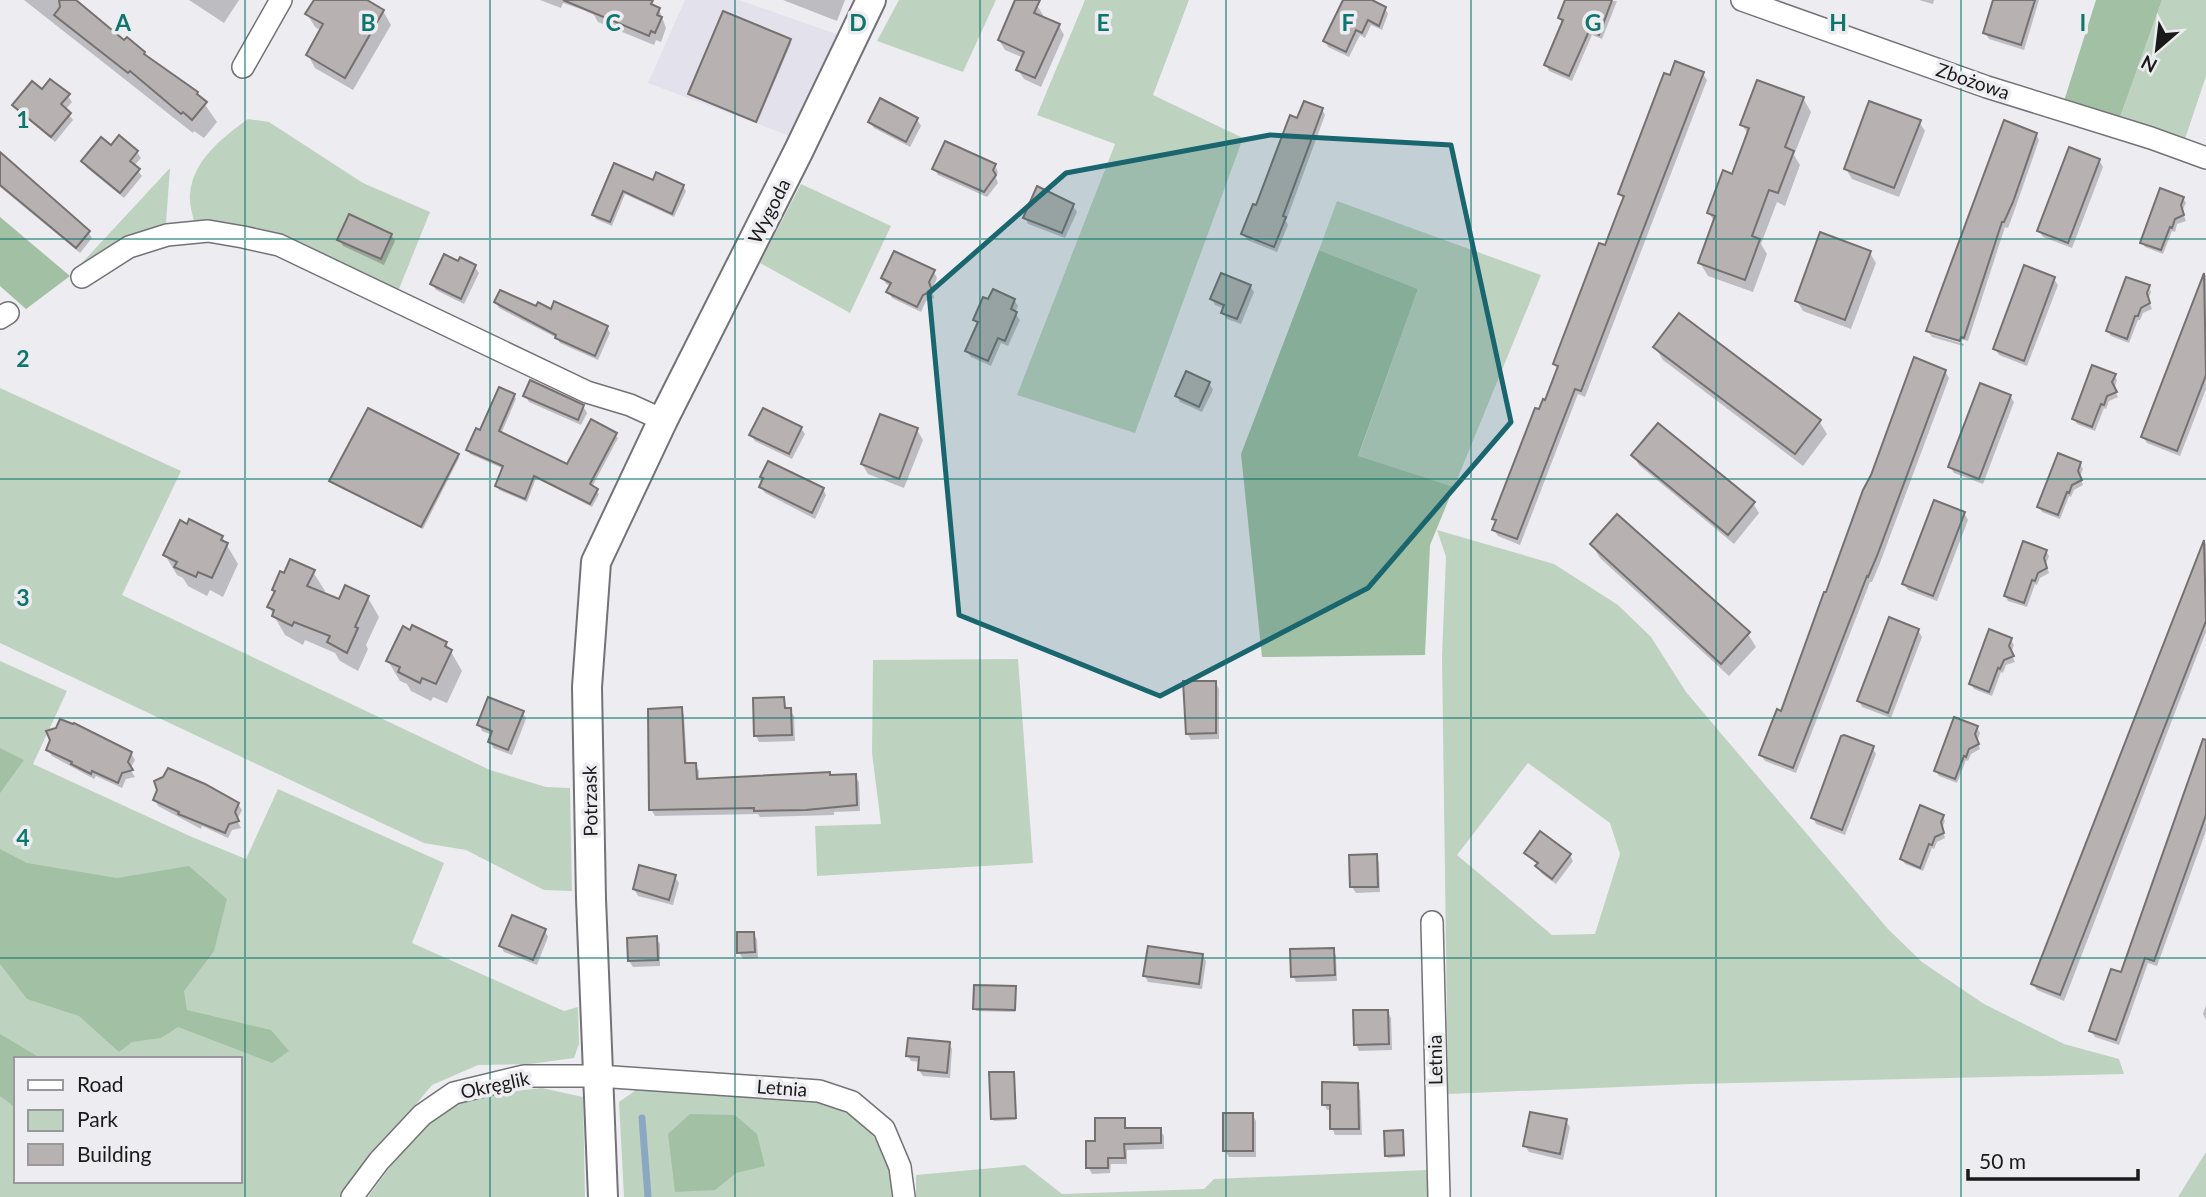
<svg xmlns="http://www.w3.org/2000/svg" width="2206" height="1197" font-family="Lato,sans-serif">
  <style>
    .built { fill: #e2e1ec }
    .green { fill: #bed3bf; fill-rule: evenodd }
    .forest { fill: #a2c0a3 }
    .shadow { fill: #0003 }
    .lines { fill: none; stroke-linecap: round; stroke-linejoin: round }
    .stream { stroke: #8aa8c2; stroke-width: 7 }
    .building { fill: #b7b2b1; stroke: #757170; stroke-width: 2 }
    .street-casing { stroke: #737377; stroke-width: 24 }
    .secondary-casing { stroke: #737377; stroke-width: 32 }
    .street { stroke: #fff; stroke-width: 21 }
    .secondary { stroke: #fff; stroke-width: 28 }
    .marked { fill: #1a666f; fill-opacity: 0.2; stroke: #1a666f; stroke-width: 5; stroke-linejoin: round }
    .grid { fill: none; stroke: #0f766e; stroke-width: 2; stroke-opacity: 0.55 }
    .labels { text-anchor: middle; stroke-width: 7; stroke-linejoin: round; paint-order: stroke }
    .street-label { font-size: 19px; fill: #1a1a1b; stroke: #edecf0 }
    .grid-label { font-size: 23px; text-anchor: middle; font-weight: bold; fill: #0f766e; stroke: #edecf0; stroke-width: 7; stroke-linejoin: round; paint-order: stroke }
  </style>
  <rect width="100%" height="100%" fill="#edecf0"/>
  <polygon class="built" points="685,0 739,0 839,35 790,136 648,83"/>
  <g class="green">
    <polygon points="899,0 996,0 963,72 877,41"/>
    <polygon points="1085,0 1189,0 1153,95 1243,138 1135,433 1017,395 1115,144 1037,115"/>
    <polygon points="2162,0 2206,0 2206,76 2184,142 2119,120"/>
    <path d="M248,119L269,122L363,183L430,212L399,289L278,241L194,221C192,213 189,203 190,194C193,160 222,138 248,119Z"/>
    <polygon points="170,168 166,223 132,237 85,266 81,264"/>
    <polygon points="801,184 891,226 850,313 760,263"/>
    <polygon points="1337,201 1541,275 1454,487 1358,457 1418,289 1319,250"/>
    <polygon points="0,388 181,471 122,595 490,770 546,787 570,788 572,891 544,890 466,850 424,843 0,643"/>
    <path d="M1437,530L1554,564L1618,605L1651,637L1686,692L1724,737L1888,929L1922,962L1984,1004L2064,1044L2119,1059L2124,1074L1692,1084L1448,1094L1442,656L1446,557ZM1528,763L1610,823L1620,854L1595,934L1552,935L1457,855Z"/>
    <polygon points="1018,659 1033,863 817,876 815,826 881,824 872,753 873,660"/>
    <path d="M0,661L67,691L33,764L192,837L246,859L278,789L444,863L412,943L564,1011L578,1007L579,1044L574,1058L530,1064L478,1065L432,1085L379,1149L345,1197H0ZM16,1059H240V1181H16Z"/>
    <polygon points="542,1088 583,1097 585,1197 368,1197 395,1160 439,1111 480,1095"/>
    <polygon points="639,1088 819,1099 865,1123 890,1163 896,1197 624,1197 619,1102"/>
    <polygon points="2206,1152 2206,1197 2178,1197"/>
    <polygon points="1025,1165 1062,1194 1204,1189 1214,1179 1427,1170 1429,1197 916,1197 916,1175"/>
  </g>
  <g class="forest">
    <polygon points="2096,0 2162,0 2119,120 2064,101"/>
    <polygon points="0,217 70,276 26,309 0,286"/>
    <polygon points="1319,250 1418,289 1358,456 1454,487 1430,545 1425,655 1262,657 1241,454"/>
    <polygon points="0,748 24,760 0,793"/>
    <polygon points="0,849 27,863 117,878 189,866 227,899 214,951 184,991 187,1010 271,1030 289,1051 272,1063 178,1027 161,1038 132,1042 119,1052 79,1016 27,999 0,964"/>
    <polygon points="0,1034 42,1059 16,1059 16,1108 0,1096"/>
    <polygon points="690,1114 735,1115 757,1134 765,1166 736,1173 715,1190 675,1192 668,1134"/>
  </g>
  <g class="shadow">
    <polygon points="24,0 71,0 124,43 144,53 147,58 197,93 217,122 204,138 194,131 193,133"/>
    <polygon points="189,0 239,0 224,23"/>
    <polygon points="316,0 363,0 383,11 391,25 353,90 315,68 308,55 321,31 315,27 307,14"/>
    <polygon points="540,0 645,0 659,9 666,28 661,42 656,40 654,45 598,22 594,15 583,10 563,3 561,8"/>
    <polygon points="783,0 845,0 837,21"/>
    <polygon points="1017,0 1026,0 1037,5 1043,15 1041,18 1059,26 1064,35 1041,87 1024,79 1018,70 1024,58 1005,50 999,40"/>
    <polygon points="1345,0 1367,0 1385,8 1388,14 1382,30 1371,25 1365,38 1360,35 1349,57 1328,47 1325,41"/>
    <polygon points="1567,0 1617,1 1602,39 1592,35 1572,81 1549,71 1546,65 1563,25 1560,18"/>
    <polygon points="1919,0 1934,0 1933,4"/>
    <polygon points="1995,0 2039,0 2024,50 1989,39 1985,33"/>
    <polygon points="789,41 791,43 757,123 690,94"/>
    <polygon points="1703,74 1707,80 1585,397 1578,394 1520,545 1498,536 1494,530 1497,523 1494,519 1540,411 1547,403 1558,370 1555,364 1624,201 1620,194"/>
    <polygon points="42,91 68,96 72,102 65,110 73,120 55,142 18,111 14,105"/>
    <polygon points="1803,98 1811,112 1794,155 1800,165 1785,206 1777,202 1761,244 1767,254 1753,292 1708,276 1700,263 1715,223 1709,213 1733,176 1748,134 1742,125"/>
    <polygon points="1322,109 1325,115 1286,221 1288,225 1277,252 1247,240 1243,234 1298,121"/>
    <polygon points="917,119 921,126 910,147 874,128 870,122"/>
    <polygon points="1919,122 1925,131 1899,197 1852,179 1846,169"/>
    <polygon points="2036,134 2039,140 2015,209 2008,228 2005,227 1968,341 1931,331 1931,334 1964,344 1963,346 1932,337 1928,331"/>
    <polygon points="111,148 137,152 141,158 134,166 142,176 124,198 87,168 83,161"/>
    <polygon points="2099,160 2103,167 2072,248 2043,237 2039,231"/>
    <polygon points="0,161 88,232 92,238 80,253 0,187"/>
    <polygon points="615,165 654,182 683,186 686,191 674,217 625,194 612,226 596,219 594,215"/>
    <polygon points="995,165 998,172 996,178 998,183 987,197 938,175 934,169"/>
    <polygon points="2183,198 2186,203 2182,211 2186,221 2177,224 2175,232 2172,231 2163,254 2145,247 2142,242"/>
    <polygon points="1073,206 1077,212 1065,238 1028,224 1025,218"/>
    <polygon points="391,235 395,241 384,265 343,246 339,240"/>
    <polygon points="1870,253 1876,263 1851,329 1803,311 1797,301"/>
    <polygon points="459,263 475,267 479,273 464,304 436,290 432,284"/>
    <polygon points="934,272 937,278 932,290 934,298 926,301 921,312 892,298 888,291 891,286 886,284 883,278"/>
    <polygon points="2206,274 2206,389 2180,456 2147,443 2143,437"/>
    <polygon points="2054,279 2058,285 2027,366 1999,355 1995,349"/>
    <polygon points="2127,279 2148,287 2142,301 2145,302 2150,289 2151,292 2148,299 2152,309 2143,313 2140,320 2138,320 2129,343 2111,336 2108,331"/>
    <polygon points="1250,286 1254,292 1241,324 1227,319 1223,313 1225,309 1215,305 1212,299"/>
    <polygon points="1014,300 1018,306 1015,313 1020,320 1008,346 1001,343 991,366 971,357 967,351 978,326 975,319"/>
    <polygon points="496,302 552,311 607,327 610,333 598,360 560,343 557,338 499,308"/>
    <polygon points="1655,347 1819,421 1827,434 1803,466 1663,360"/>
    <polygon points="1945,371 1949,378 1880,563 1872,582 1870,582 1796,773 1765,761 1761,755 1782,713 1827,595"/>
    <polygon points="2114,375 2117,380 2114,389 2118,397 2109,401 2106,409 2104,408 2095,431 2077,424 2074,419"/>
    <polygon points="1209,383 1213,390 1202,412 1180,402 1177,395"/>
    <polygon points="514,395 516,399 501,434 568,466 615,435 618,438 592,487 599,494 592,507 536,478 527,502 499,490 497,486 504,469 470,454 468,450"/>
    <polygon points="525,396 583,406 587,413 581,425 529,402"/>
    <polygon points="2010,396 2014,402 1983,484 1954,473 1950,467"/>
    <polygon points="801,428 805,434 792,459 755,441 751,435"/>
    <polygon points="917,430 923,440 904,488 868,474 862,464"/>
    <polygon points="458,455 459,458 423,529 331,481"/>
    <polygon points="1633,455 1753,503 1759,513 1734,544 1639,465"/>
    <polygon points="2080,464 2083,469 2080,477 2083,485 2074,490 2071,497 2069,496 2060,519 2042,512 2039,507"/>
    <polygon points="761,487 823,489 826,495 815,519 765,493"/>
    <polygon points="1964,513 1968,520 1937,601 1908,590 1904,584"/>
    <polygon points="222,537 238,564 223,597 210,590 207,596 188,586 183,578 177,575 165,555"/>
    <polygon points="2206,542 2206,632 2064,1001 2037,990 2033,984"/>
    <polygon points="1592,545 1748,634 1756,647 1729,676 1600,558"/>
    <polygon points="2046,551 2049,556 2046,564 2049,573 2040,578 2037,585 2035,584 2027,607 2008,601 2005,596"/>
    <polygon points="313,572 325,591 323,594 340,601 368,598 379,617 366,645 368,649 358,671 340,661 335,653 305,640 303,645 285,635 269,607 276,593 274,589"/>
    <polygon points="1918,630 1922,637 1891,718 1862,707 1859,701"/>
    <polygon points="2011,640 2014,645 2011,653 2015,662 2006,665 2003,673 2001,672 1992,696 1974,689 1971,684"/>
    <polygon points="446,643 462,671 447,703 433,697 431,701 411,691 407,684 400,681 388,661"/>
    <polygon points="1215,682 1219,689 1219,739 1191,740 1187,733"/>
    <polygon points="783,699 787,710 790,710 794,716 795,741 759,742 756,736"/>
    <polygon points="681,709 684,715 687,765 695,765 699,771 699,781 829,773 831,776 855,776 859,782 860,811 834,812 834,815 760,817 758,814 655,816 651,809"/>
    <polygon points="523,713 526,719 512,755 493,748 490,741 492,735 482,731 479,724"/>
    <polygon points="1977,728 1980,733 1977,741 1980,749 1971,754 1968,761 1966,760 1957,783 1939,776 1936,771"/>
    <polygon points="2206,737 2206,831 2157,966 2148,963 2119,1045 2095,1037 2091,1031 2122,974"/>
    <polygon points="1872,747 1876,754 1845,835 1816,824 1813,817"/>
    <polygon points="48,750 131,753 135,760 130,769 135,777 126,779 122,788 96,776 94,779 52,756"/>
    <polygon points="155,799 238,804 242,810 237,820 241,828 232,830 228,838 202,826 201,829 158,806"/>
    <polygon points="1942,816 1945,821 1942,828 1945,838 1937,842 1934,849 1932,848 1923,871 1905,864 1902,859"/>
    <polygon points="1526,853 1570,855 1573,861 1556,884 1541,873 1538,865"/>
    <polygon points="1376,856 1379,862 1380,892 1356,893 1352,887"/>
    <polygon points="675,877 679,883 673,905 638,896 634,889"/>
    <polygon points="545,931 548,937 537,965 504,952 501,946"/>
    <polygon points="753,933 757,940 758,958 743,959 739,952"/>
    <polygon points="656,938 660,944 660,966 633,967 629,961"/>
    <polygon points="1333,950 1336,956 1337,981 1296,982 1293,976"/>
    <polygon points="1202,955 1206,961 1202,989 1148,982 1145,976"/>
    <polygon points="1014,988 1015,1012 976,1011 975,1008"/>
    <polygon points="2206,1005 2206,1020 2203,1014"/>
    <polygon points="1387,1011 1391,1018 1392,1050 1359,1051 1356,1044"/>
    <polygon points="949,1044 952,1049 950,1078 923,1076 919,1070 920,1062 911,1061 908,1056"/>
    <polygon points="1013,1073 1016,1120 994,1121 992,1119"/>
    <polygon points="1357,1085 1360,1091 1362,1135 1335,1135 1332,1128 1332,1110 1327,1110 1324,1104"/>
    <polygon points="1252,1114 1256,1121 1256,1157 1229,1157 1225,1151"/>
    <polygon points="1124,1119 1127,1129 1160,1130 1164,1136 1164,1149 1127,1150 1127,1164 1111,1164 1110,1173 1092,1174 1088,1167"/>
    <polygon points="1566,1121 1570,1127 1563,1160 1529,1152 1525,1146"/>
    <polygon points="1402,1132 1405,1157 1388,1158 1387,1156"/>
  </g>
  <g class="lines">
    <polyline class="stream" points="642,1118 648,1197"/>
  </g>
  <g class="building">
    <polygon points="59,0 76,0 124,40 127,37 145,52 144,54 198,92 197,94 207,102 192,120 183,112 181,114 130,71 128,73 54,15 60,7"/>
    <polygon points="314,0 367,0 384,10 345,78 306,55 323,24 305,14"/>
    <polygon points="563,0 653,0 651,4 660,8 657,15 662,17 655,33 651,31 649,36"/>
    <polygon points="1015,0 1040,0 1034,13 1060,24 1035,78 1016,70 1024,52 998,40"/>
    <polygon points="1343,0 1372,0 1386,7 1379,26 1368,20 1362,33 1356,30 1346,52 1323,41"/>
    <polygon points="1565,0 1612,0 1599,35 1589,31 1569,76 1544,65 1563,20 1558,18"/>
    <polygon points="1993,0 2035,0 2021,45 1983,33"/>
    <polygon points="723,11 791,39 756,122 688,94"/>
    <polygon points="1675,61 1704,72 1581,391 1575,389 1517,539 1492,530 1496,520 1492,519 1535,408 1539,409 1543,399 1545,400 1558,366 1553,364 1557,353 1599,243 1605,245 1618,211 1624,196 1618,194 1664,73 1670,75"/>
    <polygon points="50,79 70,94 61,104 71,113 51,137 12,105 32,81 42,89"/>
    <polygon points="1757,80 1804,97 1785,147 1794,151 1778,193 1769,190 1752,236 1760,239 1745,280 1698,263 1715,216 1707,213 1723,170 1732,174 1749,128 1740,125"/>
    <polygon points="880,98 918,118 906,142 868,122"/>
    <polygon points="1304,101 1323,108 1283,216 1286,217 1274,247 1241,234 1253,204 1256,205 1290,115 1297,118"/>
    <polygon points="1869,101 1921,120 1894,188 1844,169"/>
    <polygon points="2004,120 2037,133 2013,202 2004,222 2002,222 1964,338 1961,337 1960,341 1926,331"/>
    <polygon points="119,135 138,151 130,161 140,169 120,193 81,161 101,137 111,145"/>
    <polygon points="945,141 996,164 993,170 996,175 984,192 932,169"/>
    <polygon points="2069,147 2100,159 2068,243 2037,231"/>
    <polygon points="0,152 90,231 76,248 0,185"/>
    <polygon points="614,163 653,180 656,172 684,185 672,214 623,191 610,222 592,215"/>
    <polygon points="1037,186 1074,204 1062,233 1023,218"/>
    <polygon points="2160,188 2184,197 2181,205 2184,215 2175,219 2172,228 2170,227 2161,250 2140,243"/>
    <polygon points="349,214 392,234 381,259 337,240"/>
    <polygon points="1820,232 1871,251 1845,320 1795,301"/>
    <polygon points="894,251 935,270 929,282 932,291 923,295 917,307 886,292 891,283 881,278"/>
    <polygon points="444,254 458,261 460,257 476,265 461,299 430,284"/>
    <polygon points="2024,265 2055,277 2024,361 1993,349"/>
    <polygon points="1221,273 1251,285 1237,319 1221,313 1224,305 1210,299"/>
    <polygon points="2204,273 2206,375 2177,451 2141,437"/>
    <polygon points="2126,277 2150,285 2147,293 2150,303 2141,308 2138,316 2135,316 2127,339 2106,331"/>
    <polygon points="993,289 1015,299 1011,309 1017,312 1005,341 998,338 988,361 965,351 978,322 973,320 983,297 988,299"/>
    <polygon points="500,290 536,306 538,302 551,309 554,301 608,326 595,356 555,338 556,335 494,302"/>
    <polygon points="1679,313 1821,420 1795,454 1653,347"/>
    <polygon points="1914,357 1946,370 1877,556 1868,577 1867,576 1793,768 1759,755 1777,709 1781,711 1824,592 1826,592 1863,490 1871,475"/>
    <polygon points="2092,365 2116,374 2112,382 2117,392 2107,396 2104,405 2101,404 2092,427 2072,419"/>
    <polygon points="1186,371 1210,382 1199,407 1175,396"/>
    <polygon points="530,380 584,405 578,420 523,396"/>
    <polygon points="1980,383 2011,395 1979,479 1948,467"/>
    <polygon points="499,387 515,394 499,431 567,464 591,419 617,433 590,484 598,489 590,504 534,476 525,499 495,486 503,466 466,450 476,428 480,430"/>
    <polygon points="368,408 459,454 421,527 329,481"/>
    <polygon points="763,408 802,427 789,454 749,435"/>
    <polygon points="880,414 918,428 899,479 861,464"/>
    <polygon points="1658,423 1755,502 1728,535 1631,455"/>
    <polygon points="2058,453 2081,462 2078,471 2082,480 2072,485 2069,493 2067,492 2058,515 2037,507"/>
    <polygon points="768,461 824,488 812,513 759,487 763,478 760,477"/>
    <polygon points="1934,500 1965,512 1933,596 1902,584"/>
    <polygon points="1617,514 1750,632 1721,664 1590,544"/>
    <polygon points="189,519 223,536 221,540 228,543 212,578 198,572 196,577 174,567 177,562 163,555 180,520 187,524"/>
    <polygon points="2204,540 2206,621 2060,995 2031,984"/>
    <polygon points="2023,541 2047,550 2044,558 2047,568 2038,573 2035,581 2032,580 2024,603 2004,596"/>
    <polygon points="290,559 315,570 307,586 339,599 345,585 369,596 355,627 358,628 347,653 327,642 330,636 294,622 292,626 272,616 274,610 267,607 275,591 272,590 280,571 284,573"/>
    <polygon points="1889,617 1919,629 1888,713 1857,701"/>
    <polygon points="412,625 447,642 445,646 452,650 436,684 422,678 420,683 398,672 400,667 386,661 403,626 410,630"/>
    <polygon points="1989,629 2012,638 2009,646 2014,656 2004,660 2000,669 1998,668 1989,692 1969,684"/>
    <polygon points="1183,681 1216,681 1216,733 1186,734"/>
    <polygon points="488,697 524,711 508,750 488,742 492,731 477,725"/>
    <polygon points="784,697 785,708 791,708 792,735 754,736 753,698"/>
    <polygon points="682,707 685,763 696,763 697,779 830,772 830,775 856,774 857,805 806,810 754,811 754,808 649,810 648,709"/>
    <polygon points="1954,717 1978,726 1975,734 1979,744 1969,749 1966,757 1964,756 1955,779 1934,771"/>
    <polygon points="60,719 73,724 74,723 132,752 128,762 133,770 122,773 118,783 92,771 91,774 71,764 72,762 46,750 50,740 46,731 56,728"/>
    <polygon points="1844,735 1874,746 1842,830 1811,818 1841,736"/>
    <polygon points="2203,739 2206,740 2206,815 2154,961 2145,958 2116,1040 2089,1031 2111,969 2121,972"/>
    <polygon points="168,768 205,784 239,803 235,812 239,821 229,824 225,833 178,814 179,812 153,800 157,790 154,781 163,777"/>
    <polygon points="1920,805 1944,815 1941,822 1944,833 1935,837 1932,845 1929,844 1920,868 1900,859"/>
    <polygon points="1540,831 1571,854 1552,879 1535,866 1538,863 1524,853"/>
    <polygon points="1377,854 1378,887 1350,887 1349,855"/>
    <polygon points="639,865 676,875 669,900 633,889"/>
    <polygon points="512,915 546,929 533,960 499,946"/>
    <polygon points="737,932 754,932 755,952 737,953"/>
    <polygon points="657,936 658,960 628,961 627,938"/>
    <polygon points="1148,946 1203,954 1199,984 1143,976"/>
    <polygon points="1334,948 1335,975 1291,977 1290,949"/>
    <polygon points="974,985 1016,986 1015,1010 973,1009"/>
    <polygon points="1353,1010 1388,1010 1389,1044 1354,1045"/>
    <polygon points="908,1038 950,1042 947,1073 918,1070 919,1057 906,1056"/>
    <polygon points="989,1072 1014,1072 1016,1118 991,1119"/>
    <polygon points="1322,1082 1358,1083 1359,1129 1330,1129 1330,1105 1322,1105"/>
    <polygon points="1530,1112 1567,1119 1560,1154 1523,1146"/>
    <rect x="1223" y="1113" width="30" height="38"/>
    <polygon points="1095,1118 1125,1118 1125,1128 1161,1128 1161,1143 1124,1144 1125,1158 1108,1158 1108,1168 1086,1168 1086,1141 1095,1141"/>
    <polygon points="1403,1130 1404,1155 1385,1156 1384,1131"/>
  </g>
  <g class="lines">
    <g class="street-casing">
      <g id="street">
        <polyline points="1742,0 1987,87 2151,138 2206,158"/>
        <polyline points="243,67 281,0"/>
        <polyline points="82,277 129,247 167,235 208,231 243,237 279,245 587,392 630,405 663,420"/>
        <polyline points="0,318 8,313"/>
        <polyline points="1432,922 1439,1197"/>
        <polyline points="352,1197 379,1161 422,1115 454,1093 524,1076 598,1076 819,1091 852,1102 884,1129 900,1167 904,1197"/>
      </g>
    </g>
    <g class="secondary-casing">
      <polyline id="secondary" points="603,1197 591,899 587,687 596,562 663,420 799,150 871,0"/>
    </g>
    <use href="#street" class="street"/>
    <use href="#secondary" class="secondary"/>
  </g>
  <path class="marked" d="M1270,135L1451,145L1511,422L1368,588L1160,696L959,615L929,293L1066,173Z"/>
  <path class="grid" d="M245,0V1197M490,0V1197M735,0V1197M980,0V1197M1226,0V1197M1471,0V1197M1716,0V1197M1961,0V1197M0,239H2206M0,479H2206M0,718H2206M0,958H2206"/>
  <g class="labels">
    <g class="street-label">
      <text transform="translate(1973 81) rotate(19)" y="7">Zbożowa</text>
      <text transform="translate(769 211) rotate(-63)" y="7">Wygoda</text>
      <text transform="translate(590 801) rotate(-91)" y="7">Potrzask</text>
      <text transform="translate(1435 1060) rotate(-91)" y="7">Letnia</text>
      <text transform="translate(495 1085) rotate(-12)" y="7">Okręglik</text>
      <text transform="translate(782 1088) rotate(4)" y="7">Letnia</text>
    </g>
  </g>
  <g class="grid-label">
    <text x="123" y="31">A</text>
    <text x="368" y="31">B</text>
    <text x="613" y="31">C</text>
    <text x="858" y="31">D</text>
    <text x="1103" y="31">E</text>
    <text x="1348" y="31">F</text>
    <text x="1593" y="31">G</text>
    <text x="1838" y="31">H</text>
    <text x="2083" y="31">I</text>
    <text x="23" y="128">1</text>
    <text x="23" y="367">2</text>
    <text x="23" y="606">3</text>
    <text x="23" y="846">4</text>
  </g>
  <rect x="14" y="1057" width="228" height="126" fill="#edecf0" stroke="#99989b" stroke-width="2"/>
  <rect x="28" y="1080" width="35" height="10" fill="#ffffff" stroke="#99989b" stroke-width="2"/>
  <text x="77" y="1092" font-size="21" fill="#1a1a1b">Road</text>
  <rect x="28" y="1110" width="35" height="21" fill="#bed3bf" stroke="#99989b" stroke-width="2"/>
  <text x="77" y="1127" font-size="21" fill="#1a1a1b">Park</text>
  <rect x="28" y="1144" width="35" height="21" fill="#b7b2b1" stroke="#99989b" stroke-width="2"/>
  <text x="77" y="1162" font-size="21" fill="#1a1a1b">Building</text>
  <g transform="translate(2157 49) rotate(208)" stroke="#edecf0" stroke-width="5" paint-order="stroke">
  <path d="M0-5L12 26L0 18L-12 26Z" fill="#1a1a1b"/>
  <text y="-10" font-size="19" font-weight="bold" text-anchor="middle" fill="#1a1a1b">N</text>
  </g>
  <path d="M1968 1169v10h170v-10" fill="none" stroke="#1a1a1b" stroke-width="3.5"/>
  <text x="1979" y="1169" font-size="21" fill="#1a1a1b" stroke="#edecf0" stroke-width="5" paint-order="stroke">50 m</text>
</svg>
